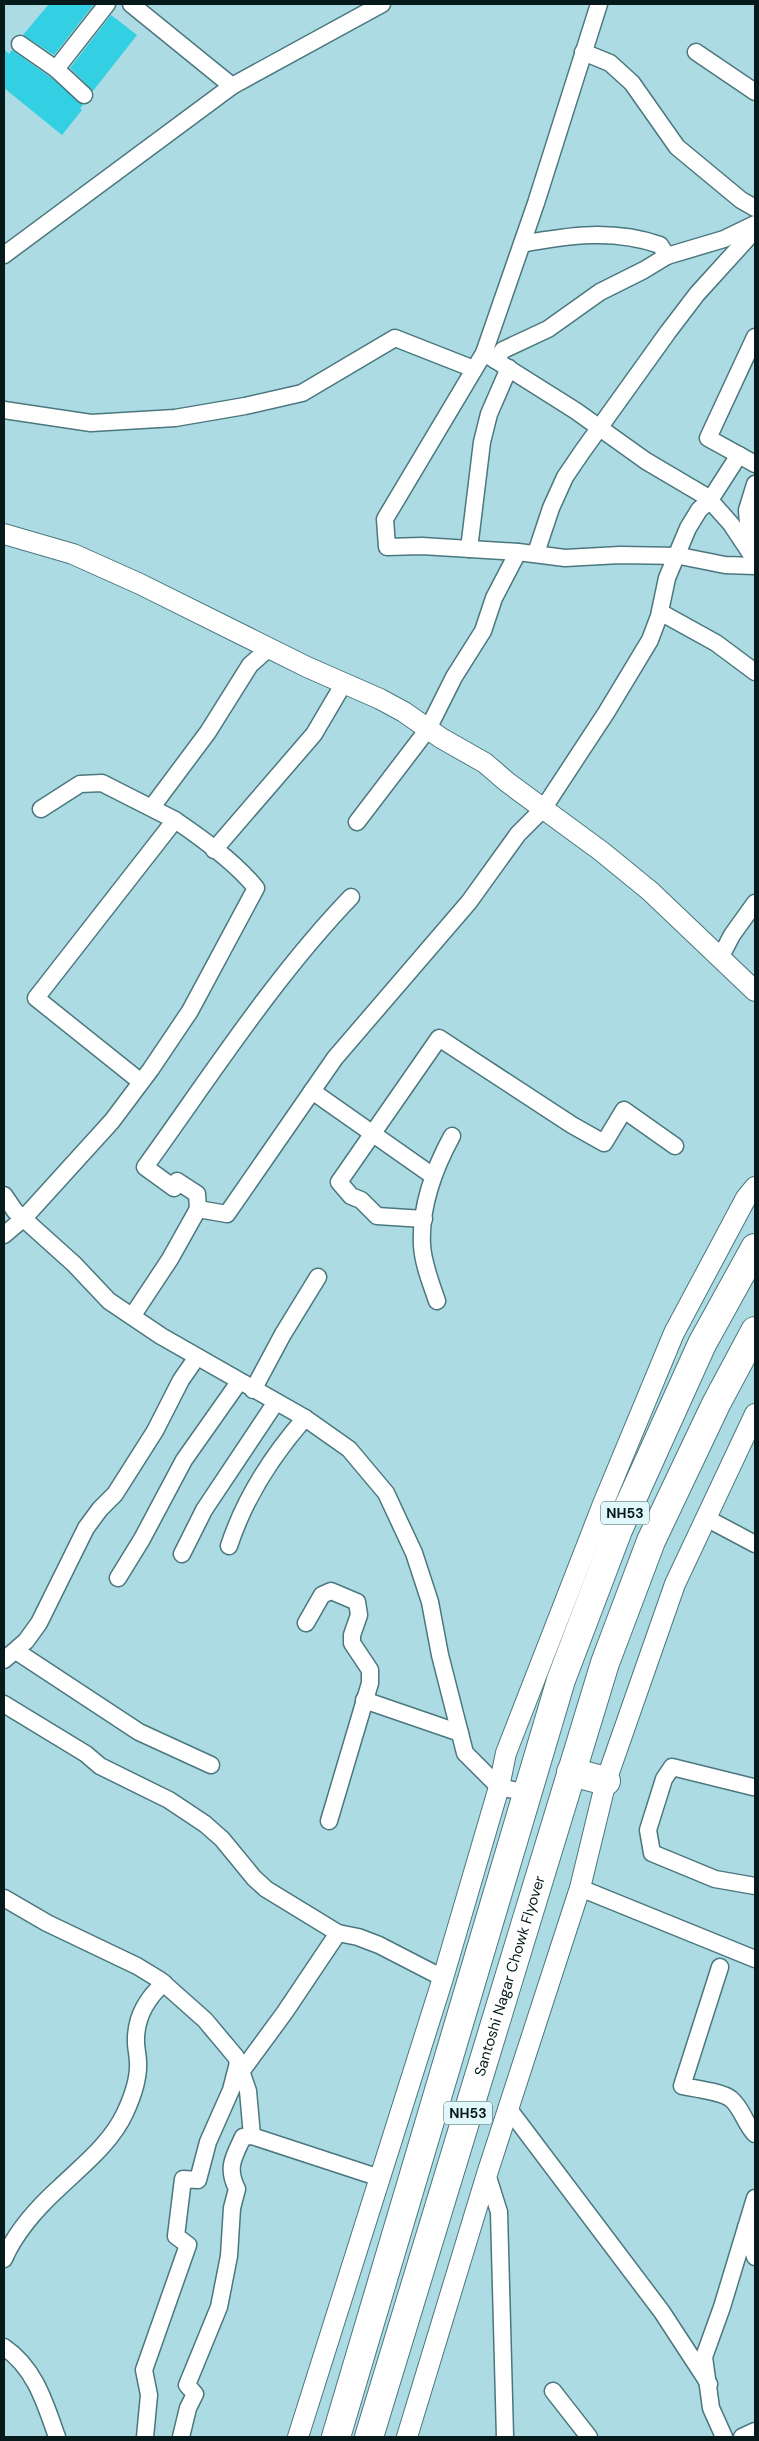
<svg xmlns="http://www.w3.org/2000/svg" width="759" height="2441" font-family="'DM Sans',sans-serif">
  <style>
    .building { fill: #33cfe2 }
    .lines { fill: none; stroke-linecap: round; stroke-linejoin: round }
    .minor-casing { stroke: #4b777e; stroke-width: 19 }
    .tertiary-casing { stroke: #4b777e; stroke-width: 22 }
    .trunk-casing { stroke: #4b777e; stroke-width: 30 }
    .minor { stroke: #fff; stroke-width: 16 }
    .tertiary { stroke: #fff; stroke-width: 20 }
    .trunk { stroke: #fff; stroke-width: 28 }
    .labels { text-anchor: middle; stroke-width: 5; stroke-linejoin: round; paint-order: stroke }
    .shield { fill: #e0f7fb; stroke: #475c5e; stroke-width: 1 }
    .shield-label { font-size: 14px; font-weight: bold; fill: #06191b }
    .street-label { font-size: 15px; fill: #06191b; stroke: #e0f7fb }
  </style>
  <rect width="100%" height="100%" fill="#acdbe3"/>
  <g class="building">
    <polygon points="49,4 94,4 54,55 23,35"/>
    <polygon points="111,15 137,35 93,91 70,68"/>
    <polygon points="4,49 9,54 12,50 50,77 83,105 80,108 82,110 62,135 4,88"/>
  </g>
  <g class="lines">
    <g class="minor-casing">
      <g id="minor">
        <polyline points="131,4 232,86"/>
        <polyline points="599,4 536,203 484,353 385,519 387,547 422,546 518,552 565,558 620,555 680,556 725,565 755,566"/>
        <polyline points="20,44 56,69"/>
        <polyline points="583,52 610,63 632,83 677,147 741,200 755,208"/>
        <polyline points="696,52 755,92"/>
        <polyline points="84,95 56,69 107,4"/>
        <path d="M522,244C569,235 614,229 660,245L667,256"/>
        <polyline points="4,255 232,86 382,4"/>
        <polyline points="755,337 708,438 755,464"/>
        <polyline points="484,353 576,411 646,461 707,497 731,524 755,560"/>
        <polyline points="495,360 503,350 548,329 600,292 644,270 667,256 724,239 755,224"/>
        <polyline points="4,410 91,423 175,418 245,406 302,393 395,338 474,369"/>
        <polyline points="469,549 482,442 489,414 509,368"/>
        <polyline points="750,551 747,510 755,484"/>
        <polyline points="536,553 551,508 565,477 582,452 668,332 697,294 755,230"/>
        <polyline points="660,612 716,643 755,672"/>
        <polyline points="152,807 208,732 250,665 269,648"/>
        <polyline points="41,809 80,784 102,783 175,820 36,998 141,1082"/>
        <polyline points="357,822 428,729 454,677 483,631 494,598 518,552"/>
        <polyline points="214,850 314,734 344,683"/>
        <polyline points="720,958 732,935 755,903"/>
        <polyline points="312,1091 433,1176"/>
        <polyline points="4,1195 15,1211 74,1264 109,1301 161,1336 305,1418 349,1449 386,1493 414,1553 430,1602 440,1655 465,1753 499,1787 528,1793"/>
        <path d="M198,1209L197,1194L177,1181L174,1188L145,1167C210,1077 274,977 351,897"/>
        <polyline points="424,1219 377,1216 361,1200 351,1196 339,1182 439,1038 572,1125 604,1143 624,1110 675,1146"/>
        <path d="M4,1235L24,1218L112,1121L151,1069L190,1011L256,888C235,862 203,839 175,820"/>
        <path d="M437,1301C431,1283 423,1264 422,1245C420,1206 434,1169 452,1136"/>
        <polyline points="133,1315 170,1259 198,1209 227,1214 335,1058 469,902 518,834 543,809 606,713 650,640 659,616 667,578 688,528 699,510 710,500 739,455"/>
        <polyline points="253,1390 283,1334 318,1277"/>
        <polyline points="706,1518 755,1544"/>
        <path d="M229,1546C245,1497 271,1457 305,1418"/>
        <polyline points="182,1554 204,1510 276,1402"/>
        <polyline points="118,1578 142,1539 184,1460 239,1382"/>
        <polyline points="306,1623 322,1595 331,1591 357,1602 359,1615 352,1635 352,1643 370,1670 370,1683 329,1821"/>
        <polyline points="16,1651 139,1732 211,1765"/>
        <polyline points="4,1660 26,1641 39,1623 86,1528 100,1509 115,1494 155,1431 181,1380 197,1357"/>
        <polyline points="364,1700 460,1733"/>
        <polyline points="4,1704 86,1754 100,1766 169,1800 205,1824 222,1839 254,1878 266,1889 338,1933 358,1937 379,1945 443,1978"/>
        <polyline points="753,1787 672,1767 664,1779 648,1830 652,1853 715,1879 755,1886"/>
        <polyline points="580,1888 755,1959"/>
        <polyline points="4,1898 47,1923 137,1966 160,1980 205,2020 236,2057 248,2091 252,2136 380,2178"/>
        <path d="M720,1967L682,2086C693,2088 723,2092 731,2099C742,2108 745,2124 755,2134"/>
        <polyline points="241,2072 285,2012 338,1933"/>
        <polyline points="508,2108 662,2312 709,2384"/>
        <polyline points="487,2174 499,2212 505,2437"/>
        <polyline points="746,2228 755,2257"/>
        <path d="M4,2259C15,2233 39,2206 60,2187C83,2165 111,2143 125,2113C132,2098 139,2079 138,2062C138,2055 136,2049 136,2043C135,2018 146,1999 164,1983"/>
        <path d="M4,2347C35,2368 45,2403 57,2437"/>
        <polyline points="553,2391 589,2437"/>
        <polyline points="145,2437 149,2395 144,2370 188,2245 176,2236 183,2179 198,2180 208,2142 231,2090 238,2063"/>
        <path d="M181,2437L188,2408L195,2394L187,2385L219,2307L229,2256L232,2208L237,2189C226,2167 234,2157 243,2137L252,2136"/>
        <polyline points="724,2437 711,2408 704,2357 722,2307 755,2198"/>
        <polyline points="742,2437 755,2431"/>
      </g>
    </g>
    <g class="tertiary-casing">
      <g id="tertiary">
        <polyline points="4,534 73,554 140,584 307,667 380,699 404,712 441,738 485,763 507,782 601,851 650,891 755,991"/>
        <polyline points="298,2437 443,1978 499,1787 506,1753 603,1504 674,1333 746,1198 755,1187"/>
        <polyline points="407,2437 487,2174 580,1888 606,1781 675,1584 755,1414"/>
      </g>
    </g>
    <g class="trunk-casing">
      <g id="trunk">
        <polyline points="571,1772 606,1781"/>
        <polyline points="336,2437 561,1680 618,1530 702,1344 755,1248"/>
        <path id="s1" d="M369,2437L605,1663L651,1541L716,1404L755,1331"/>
      </g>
    </g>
    <use href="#minor" class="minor"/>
    <use href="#tertiary" class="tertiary"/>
    <use href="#trunk" class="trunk"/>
  </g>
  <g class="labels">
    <g class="shield">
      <rect x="601" y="1501.5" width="48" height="23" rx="4"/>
      <rect x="444" y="2101.5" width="48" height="23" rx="4"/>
    </g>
    <g class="shield-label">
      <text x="625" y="1518">NH53</text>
      <text x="468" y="2118">NH53</text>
    </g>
    <g class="street-label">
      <text dy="5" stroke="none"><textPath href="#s1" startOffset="482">Santoshi Nagar Chowk Flyover</textPath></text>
    </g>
  </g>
  <rect width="759" height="2441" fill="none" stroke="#06191b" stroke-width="10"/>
</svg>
